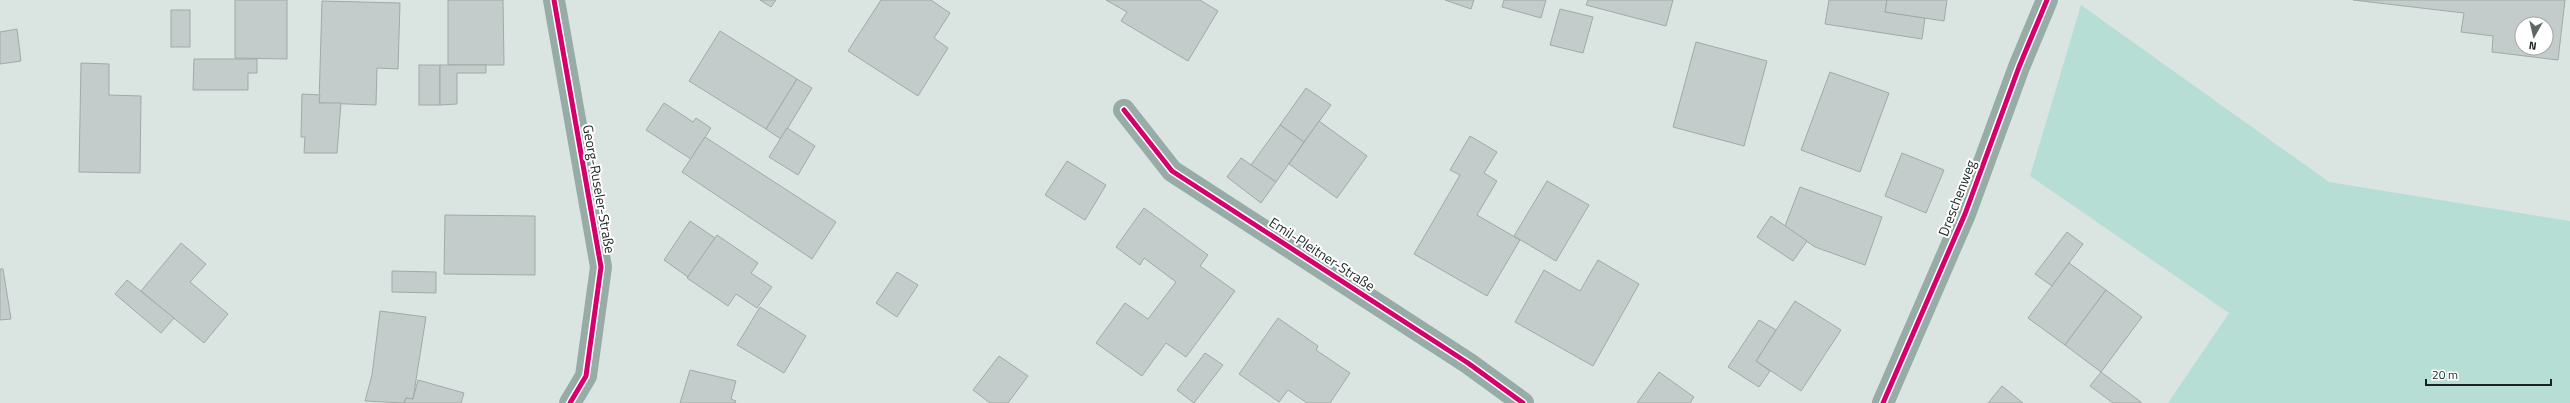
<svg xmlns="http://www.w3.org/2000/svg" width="2570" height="403" font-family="'Titillium Web',sans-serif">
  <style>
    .green { fill: #b7ded5 }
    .building { fill: #c3ccca; stroke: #a1a9a7; fill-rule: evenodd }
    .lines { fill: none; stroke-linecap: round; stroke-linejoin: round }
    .minor { stroke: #98aca7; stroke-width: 22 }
    .cycleway-casing { stroke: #fff; stroke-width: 8 }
    .cycleway { stroke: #d6006c; stroke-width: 5 }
    .labels { text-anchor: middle; stroke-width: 4; stroke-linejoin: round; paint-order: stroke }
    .street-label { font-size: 14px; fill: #1b2321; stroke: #fff }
  </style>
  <rect width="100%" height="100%" fill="#dae5e2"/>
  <polygon class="green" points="2081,5 2329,182 2570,221 2570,403 2168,403 2229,313 2030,176"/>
  <g class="building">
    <polygon points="235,0 287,0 287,59 235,58"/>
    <polygon points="448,0 503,0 504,65 448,65"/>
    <polygon points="760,0 776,0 771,7"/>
    <polygon points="881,0 931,0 950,13 934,38 948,48 918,96 848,51"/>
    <polygon points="1106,0 1200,0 1218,11 1188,61 1121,21 1127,12"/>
    <polygon points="1445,0 1474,0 1471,9"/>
    <polygon points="1504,0 1546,0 1541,18 1502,7"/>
    <polygon points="1588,0 1673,0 1666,26 1586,5"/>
    <polygon points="1829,0 1887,0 1885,12 1925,18 1922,39 1825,24"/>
    <polygon points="1887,0 1947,0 1944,21 1885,12"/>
    <path d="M2353,0H2565L2558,60L2492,52L2493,36L2461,32L2464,13ZM2522,24H2546V48H2522Z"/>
    <polygon points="322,1 400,3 398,69 377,68 376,105 319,103"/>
    <polygon points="1560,9 1593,17 1583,53 1550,45"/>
    <rect x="171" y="10" width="19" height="37"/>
    <polygon points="17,29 21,61 0,64 0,32"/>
    <polygon points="720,31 797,79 766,129 689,81"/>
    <polygon points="1696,42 1767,61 1744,146 1673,127"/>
    <polygon points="194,59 257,59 257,73 248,73 248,90 193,90"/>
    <polygon points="81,63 109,64 109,95 141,96 140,173 79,172"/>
    <rect x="419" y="65" width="21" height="40"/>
    <polygon points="440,65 486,65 486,73 457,73 457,104 440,105"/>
    <polygon points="1830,72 1889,93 1860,172 1801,150"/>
    <polygon points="797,79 812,88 781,139 766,129"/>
    <polygon points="1306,88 1331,105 1304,142 1280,125"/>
    <polygon points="302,94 320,95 319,103 341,103 337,153 304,153 305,137 301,137"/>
    <polygon points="664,103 693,122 696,118 711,128 691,159 646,130"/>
    <polygon points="1319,121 1367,156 1337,198 1289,164"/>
    <polygon points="1280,125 1304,142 1276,182 1251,165"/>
    <polygon points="787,128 815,146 798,175 769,157"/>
    <polygon points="1470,136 1497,152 1484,173 1497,181 1477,215 1520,240 1487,296 1414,254 1460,175 1450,170"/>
    <polygon points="705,137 836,222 812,259 682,172"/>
    <polygon points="1902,153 1944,170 1926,213 1885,196"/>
    <polygon points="1241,158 1276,182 1261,203 1227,177"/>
    <polygon points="1067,161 1106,185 1085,220 1045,195"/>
    <polygon points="1547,181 1589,205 1556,261 1514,236"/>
    <polygon points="1800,187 1882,217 1865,265 1815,247 1785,226"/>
    <polygon points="1144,208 1208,255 1200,266 1235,291 1186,357 1166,343 1142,376 1096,343 1125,303 1148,319 1176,282 1144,258 1140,265 1116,247"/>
    <polygon points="445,215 535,216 535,275 444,274"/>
    <polygon points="1771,216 1807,241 1793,261 1757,237"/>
    <polygon points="690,221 715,238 688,277 664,260"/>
    <polygon points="2067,232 2083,244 2052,286 2035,274"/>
    <polygon points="717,235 758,263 751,273 772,287 757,308 736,294 728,306 687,278"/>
    <polygon points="181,243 206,264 190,282 228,314 204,343 141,291"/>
    <polygon points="1598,260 1639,284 1593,366 1515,322 1544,270 1580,291"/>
    <polygon points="2069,263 2106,290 2065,345 2028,318"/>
    <polygon points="0,269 3,269 11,319 0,320"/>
    <polygon points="392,271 436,272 436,293 392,292"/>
    <polygon points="897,272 918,285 897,317 876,303"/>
    <polygon points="127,280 174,318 161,333 115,294"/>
    <polygon points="2106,290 2142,317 2101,372 2065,345"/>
    <polygon points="1795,301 1841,330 1801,391 1756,361"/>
    <polygon points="760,307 806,336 784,373 737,345"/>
    <polygon points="380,311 426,317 413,399 406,398 404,403 365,401 372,375"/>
    <polygon points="1278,318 1318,346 1316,350 1350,373 1330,403 1307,403 1288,390 1279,402 1239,374"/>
    <polygon points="1759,320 1776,330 1756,361 1770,371 1759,387 1728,367"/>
    <polygon points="1205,353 1223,365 1194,403 1177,390"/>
    <polygon points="999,356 1028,376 1008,403 990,403 973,390"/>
    <polygon points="690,370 736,381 731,399 736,401 735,403 680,403"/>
    <polygon points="1659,372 1694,397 1690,403 1637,403"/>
    <polygon points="2101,372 2141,402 2141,403 2113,403 2090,386"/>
    <polygon points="418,380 464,393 461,403 404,403 406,398 413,399"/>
    <polygon points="2002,386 2023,403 1988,403"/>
  </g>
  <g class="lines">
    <g class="minor">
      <polyline points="554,0 601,267 586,376 570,403"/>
      <polyline points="1124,110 1172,171 1468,363 1523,403"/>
      <polyline points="1883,403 1965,214 2019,67 2047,0"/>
    </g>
    <g class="cycleway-casing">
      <g id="cycleway">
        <polyline points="554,0 601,267 586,376 570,403"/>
        <polyline points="1124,110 1172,171 1468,363 1523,403"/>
        <polyline points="1883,403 1965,214 2019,67 2047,0"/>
      </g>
    </g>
    <use href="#cycleway" class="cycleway"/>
  </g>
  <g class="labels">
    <g class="street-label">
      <text transform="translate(599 189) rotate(80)" y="5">Georg-Ruseler-Straße</text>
      <text transform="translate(1957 198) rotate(-69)" y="5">Dreschenweg</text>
      <text transform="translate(1322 254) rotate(33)" y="5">Emil-Pleitner-Straße</text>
    </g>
  </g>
  <g transform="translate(2534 36) rotate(188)"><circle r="19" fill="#ffffff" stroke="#a4a7a6"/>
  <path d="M0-3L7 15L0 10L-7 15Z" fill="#5e6765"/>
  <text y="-6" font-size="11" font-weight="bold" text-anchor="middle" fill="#1b2321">N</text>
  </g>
  <path d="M2426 379v6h125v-6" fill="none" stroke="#1b2321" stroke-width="2"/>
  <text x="2432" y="379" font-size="12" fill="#1b2321" stroke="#ffffff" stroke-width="3" paint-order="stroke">20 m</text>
</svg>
